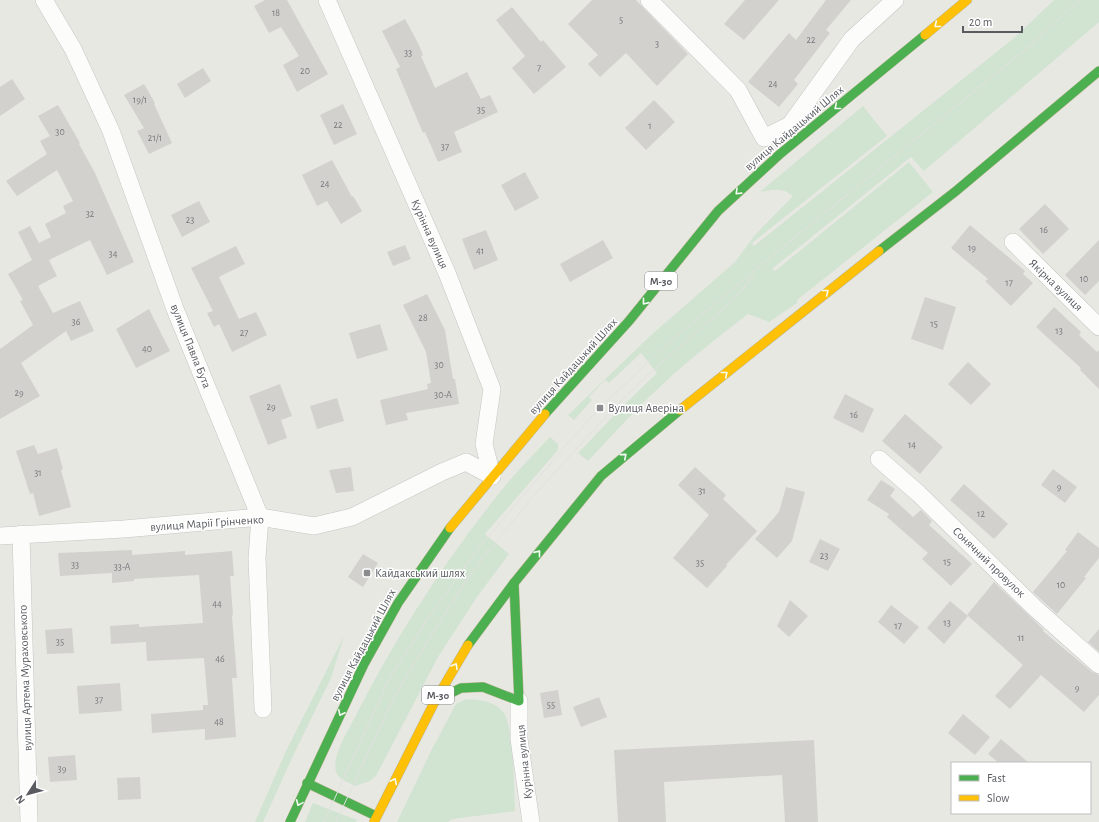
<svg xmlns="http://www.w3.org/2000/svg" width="1099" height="822" font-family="'Alegreya Sans',sans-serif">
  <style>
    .green { fill: #d1e3d1 }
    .building { fill: #d2d1ce }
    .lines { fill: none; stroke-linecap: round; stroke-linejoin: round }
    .street-casing { stroke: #c4c4c4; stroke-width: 18 }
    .fast-casing { stroke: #bbb495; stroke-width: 10 }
    .slow-casing { stroke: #bbb495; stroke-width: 10 }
    .street { stroke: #fcfcfb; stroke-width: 17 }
    .fast { stroke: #4caf50; stroke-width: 9 }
    .slow { stroke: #ffc107; stroke-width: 9 }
    .tram { stroke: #e1e1e0; stroke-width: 1 }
    .oneway { stroke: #f6fbf6 }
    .poi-dot { fill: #8b8c8e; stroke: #fff; stroke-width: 1.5 }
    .labels { text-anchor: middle; stroke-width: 3; stroke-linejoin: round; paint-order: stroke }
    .number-label { font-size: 10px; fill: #78797c }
    .shield { fill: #fff; stroke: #8b8c90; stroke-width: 1 }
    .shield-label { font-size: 11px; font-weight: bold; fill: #595b60 }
    .street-label { font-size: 12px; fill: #595b60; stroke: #fff }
    .poi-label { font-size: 12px; fill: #595b60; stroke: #fff; text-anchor: start }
  </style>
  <rect width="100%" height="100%" fill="#e8e8e3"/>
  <g class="green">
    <path d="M1054,0H1099V22L924,171L911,157L772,269L775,271L909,162L933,192L797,300V303L769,322L748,314C720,336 691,358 665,382C638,407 613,434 588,461L578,453L628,401L657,373L641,353L609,383L605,380L589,397L592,400L574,420L568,415L650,336L735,262L755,235L793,196C781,187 773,190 760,192L863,106L887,136L752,243L754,246L1014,38Z"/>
    <path d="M550,437L558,444V450L485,534L509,554L477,597L438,657L376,776L370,781L355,786C348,782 339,780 336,772C331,756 350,728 357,713C399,631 450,553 509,481C522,466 536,452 550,437Z"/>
    <polygon points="344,636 331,678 292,758 263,822 255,822 286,751"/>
    <path d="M466,699C479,700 493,700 503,712C514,725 514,791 515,811L452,819L448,822H397L432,749L456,704Z"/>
    <polygon points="313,803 357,820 356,822 305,822"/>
  </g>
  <g class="building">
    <polygon points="265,0 287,0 328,74 297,92 283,65 299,56 281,27 269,33 254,6"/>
    <polygon points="592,0 636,0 688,54 657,86 626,53 600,77 588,64 598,55 568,24"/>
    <polygon points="745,0 779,0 744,40 724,24"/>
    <polygon points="826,0 851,0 826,30 830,33 794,80 798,84 779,107 748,82 789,33 796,40"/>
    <polygon points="512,7 541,42 543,40 566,67 534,94 512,68 525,56 496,20"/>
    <polygon points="405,19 418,43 423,55 421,56 435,88 467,72 481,99 490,95 498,112 454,132 462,152 438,162 425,132 423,133 396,69 400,67 382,31"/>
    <polygon points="203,68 211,81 185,98 177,84"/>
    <polygon points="12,79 25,99 0,116 0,87"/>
    <polygon points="144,84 155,103 154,104 172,143 149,154 137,131 144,128 124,95"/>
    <polygon points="654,100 675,122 646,150 625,128"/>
    <polygon points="343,104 357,134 334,145 320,115"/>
    <polygon points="58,105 80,143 79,144 95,173 134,262 107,275 90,240 49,260 57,276 38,286 53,313 80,301 94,331 71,341 66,331 21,363 40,396 0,419 0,349 33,325 20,301 23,300 8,274 32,260 18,232 30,226 39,243 51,237 45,224 66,213 63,206 73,201 57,170 17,196 6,181 47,154 40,141 50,136 38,116"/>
    <polygon points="332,160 352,197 353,196 362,211 341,224 327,201 317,206 302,175"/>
    <polygon points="525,172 539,198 515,211 501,185"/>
    <polygon points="199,201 210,222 182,237 171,215"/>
    <polygon points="1045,204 1069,229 1043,254 1019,229"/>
    <polygon points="970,225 1025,271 1023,274 1033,283 1011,306 985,281 988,279 951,248"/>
    <polygon points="486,230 498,260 474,270 462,239"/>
    <polygon points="603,240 613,258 570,282 560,264"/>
    <polygon points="1099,240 1099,281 1085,295 1065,275"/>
    <polygon points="405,245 411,259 393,266 387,252"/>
    <polygon points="236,246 245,264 219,277 239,319 256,312 267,335 232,352 219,324 214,327 207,313 213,311 191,268"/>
    <polygon points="427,294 445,330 453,379 455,379 459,404 406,413 408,420 386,425 380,400 428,389 427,384 431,383 426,352 403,305"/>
    <polygon points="925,297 956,307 943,350 911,339"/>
    <polygon points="1054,307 1081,332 1079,335 1097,352 1099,350 1099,389 1080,370 1081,368 1036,327"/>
    <polygon points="149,309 170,351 136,368 116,329"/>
    <polygon points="380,324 388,350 357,359 349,333"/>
    <polygon points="968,362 991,384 971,405 948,384"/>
    <polygon points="280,384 292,416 281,420 287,438 268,445 249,396"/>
    <polygon points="845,394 874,409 863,433 833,418"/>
    <polygon points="337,398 344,421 317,429 310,406"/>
    <polygon points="905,414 943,447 920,474 882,441"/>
    <polygon points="34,445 38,454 57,448 63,469 61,470 71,507 39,516 33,493 30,494 16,451"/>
    <polygon points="351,467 354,491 336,493 329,470"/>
    <polygon points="695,467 726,495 723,499 757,531 726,565 727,566 707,588 673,558 709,515 678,485"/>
    <polygon points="1053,469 1077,487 1065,503 1041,485"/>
    <polygon points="881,480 895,489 890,496 913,517 921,510 932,521 929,525 972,564 951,586 922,559 928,553 887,517 889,514 867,500"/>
    <polygon points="964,484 1008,524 994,539 950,500"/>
    <polygon points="786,487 805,492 792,541 777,558 755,539 779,512"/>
    <polygon points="1078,532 1099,548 1099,558 1084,577 1086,578 1057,614 1033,592 1067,551 1065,550"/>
    <polygon points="820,539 840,549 828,571 809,562"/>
    <polygon points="132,550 132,555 185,551 185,555 232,551 234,576 230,576 233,615 232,616 237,678 232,678 236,737 205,740 205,729 152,733 151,714 203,710 203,705 208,705 204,658 147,661 146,642 111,644 110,626 139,624 139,627 203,623 199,575 134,579 134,581 112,583 112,573 60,576 58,553"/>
    <polygon points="363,554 378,563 363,587 348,577"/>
    <polygon points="994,582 1044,630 1043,631 1092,672 1099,675 1099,695 1084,712 1041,675 1010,709 995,696 1023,665 967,615"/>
    <polygon points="790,600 808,616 789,637 777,626"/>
    <polygon points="950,601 968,616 944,644 927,628"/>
    <polygon points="891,605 919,627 904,644 878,622"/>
    <polygon points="72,628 74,653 47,654 45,630"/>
    <polygon points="1099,629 1099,652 1088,642"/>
    <polygon points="120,683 122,711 79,714 77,686"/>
    <polygon points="558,690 562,715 544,718 540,693"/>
    <polygon points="599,697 607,717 581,727 573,707"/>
    <polygon points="963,714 990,737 975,755 948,733"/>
    <polygon points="1001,739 1029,763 999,763 988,754"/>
    <polygon points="814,740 818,822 785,822 782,775 664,782 666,822 618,822 614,750"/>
    <polygon points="75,755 77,780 50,782 48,757"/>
    <polygon points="140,777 141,799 118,800 117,778"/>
  </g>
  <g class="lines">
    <g class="street-casing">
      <g id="street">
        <polyline points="44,0 73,49 111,131 175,309 260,517 257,558 263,709"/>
        <polyline points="327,0 447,273 492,389 484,444 492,476"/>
        <polyline points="649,0 738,90 764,138 790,125 852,39 895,0"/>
        <polyline points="1013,242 1099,327"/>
        <polyline points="879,459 919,494 1035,608 1099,665"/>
        <polyline points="21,534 29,822"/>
        <polyline points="0,536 124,529 260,517 314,526 352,517 442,472 466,462 492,476"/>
        <polyline points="519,701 519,739 531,822"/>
      </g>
    </g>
    <g class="fast-casing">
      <g id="fast">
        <polyline points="879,251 956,191 1099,71"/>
        <polyline points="545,414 629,321 718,211 780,154 925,35"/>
        <polyline points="468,645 514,583 601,476 680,410"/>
        <polyline points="435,701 461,688 483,687 519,701 514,583"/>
        <polyline points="307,783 376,816"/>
        <polyline points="290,822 364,664 398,603 450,528"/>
      </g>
    </g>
    <g class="slow-casing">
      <g id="slow">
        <polyline points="925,35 967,0"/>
        <polyline points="680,410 879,251"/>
        <polyline points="450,528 545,414"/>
        <polyline points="374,822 435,701 468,645"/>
      </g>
    </g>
    <use href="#street" class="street"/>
    <use href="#fast" class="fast"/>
    <use href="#slow" class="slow"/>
    <g class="tram">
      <polyline points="324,822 388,681 426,621 477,550 566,445 600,408 665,346 761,265 1031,45 1079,0"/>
      <polyline points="336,822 394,697 416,660 465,582 487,553 535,494 614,408 642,380 730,303 744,288 754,274"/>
    </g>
  </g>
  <defs><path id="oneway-chevron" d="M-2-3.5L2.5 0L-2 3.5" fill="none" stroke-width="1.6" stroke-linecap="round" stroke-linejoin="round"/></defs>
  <g class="oneway">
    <use href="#oneway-chevron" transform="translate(937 25) rotate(141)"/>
    <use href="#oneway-chevron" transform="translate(837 107) rotate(141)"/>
    <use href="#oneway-chevron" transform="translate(738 192) rotate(136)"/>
    <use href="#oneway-chevron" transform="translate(826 292) rotate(-39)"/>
    <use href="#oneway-chevron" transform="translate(645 302) rotate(129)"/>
    <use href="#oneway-chevron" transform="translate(725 374) rotate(-39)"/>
    <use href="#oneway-chevron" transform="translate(624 456) rotate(-41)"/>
    <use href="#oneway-chevron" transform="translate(538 553) rotate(-51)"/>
    <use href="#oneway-chevron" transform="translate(455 666) rotate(-60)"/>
    <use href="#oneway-chevron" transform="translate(341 713) rotate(116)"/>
    <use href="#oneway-chevron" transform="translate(394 781) rotate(-63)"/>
    <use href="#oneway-chevron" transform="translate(299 803) rotate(114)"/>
  </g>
  <g class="poi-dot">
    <rect x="596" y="404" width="8" height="8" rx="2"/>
    <rect x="363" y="569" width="8" height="8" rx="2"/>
  </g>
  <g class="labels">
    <g class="number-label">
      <text x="276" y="16">18</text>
      <text x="621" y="23">5</text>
      <text x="811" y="43">22</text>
      <text x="657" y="47">3</text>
      <text x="408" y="56">33</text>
      <text x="539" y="71">7</text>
      <text x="305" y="74">20</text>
      <text x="773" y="87">24</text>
      <text x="140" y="103">19/1</text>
      <text x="481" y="113">35</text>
      <text x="338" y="128">22</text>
      <text x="650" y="129">1</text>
      <text x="60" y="135">30</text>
      <text x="155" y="141">21/1</text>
      <text x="445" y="150">37</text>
      <text x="325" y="187">24</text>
      <text x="90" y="217">32</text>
      <text x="190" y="223">23</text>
      <text x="1044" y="233">16</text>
      <text x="972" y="251">19</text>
      <text x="480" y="254">41</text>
      <text x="113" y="257">34</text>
      <text x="1084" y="282">10</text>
      <text x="1009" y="286">17</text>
      <text x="423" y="321">28</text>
      <text x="76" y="325">36</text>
      <text x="934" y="327">15</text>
      <text x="1059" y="334">13</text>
      <text x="244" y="336">27</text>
      <text x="147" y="352">40</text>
      <text x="439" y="368">30</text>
      <text x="19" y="396">29</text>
      <text x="443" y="398">30-А</text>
      <text x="271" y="410">29</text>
      <text x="854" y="418">16</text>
      <text x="912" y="448">14</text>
      <text x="38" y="476">31</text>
      <text x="1059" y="490">9</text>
      <text x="702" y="494">31</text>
      <text x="981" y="517">12</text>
      <text x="824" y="559">23</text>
      <text x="947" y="565">15</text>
      <text x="700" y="566">35</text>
      <text x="75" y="568">33</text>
      <text x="122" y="570">33-А</text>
      <text x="1061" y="588">10</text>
      <text x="217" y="607">44</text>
      <text x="947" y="626">13</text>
      <text x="898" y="629">17</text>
      <text x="1021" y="641">11</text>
      <text x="60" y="645">35</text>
      <text x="220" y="662">46</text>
      <text x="1077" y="691">9</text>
      <text x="99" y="703">37</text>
      <text x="551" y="708">55</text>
      <text x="219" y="725">48</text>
      <text x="62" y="772">39</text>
    </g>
    <g class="shield">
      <rect x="645" y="272" width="32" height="18" rx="3"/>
      <rect x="422" y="686" width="32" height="18" rx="3"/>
    </g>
    <g class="shield-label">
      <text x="661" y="285">М-30</text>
      <text x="438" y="699">М-30</text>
    </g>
    <g class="street-label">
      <text transform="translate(794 128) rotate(-40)" y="4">вулиця Кайдацький Шлях</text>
      <text transform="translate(430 234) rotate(66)" y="4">Курінна вулиця</text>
      <text transform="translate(1056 285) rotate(44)" y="4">Якірна вулиця</text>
      <text transform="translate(191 346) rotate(68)" y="4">вулиця Павла Бута</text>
      <text transform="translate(573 366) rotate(-48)" y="4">вулиця Кайдацький Шлях</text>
      <text transform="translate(207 523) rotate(-4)" y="4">вулиця Марії Грінченко</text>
      <text transform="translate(989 562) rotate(44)" y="4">Сонячний провулок</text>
      <text transform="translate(363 645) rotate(-62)" y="4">вулиця Кайдацький Шлях</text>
      <text transform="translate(25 678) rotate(-92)" y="4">вулиця Артема Мураховського</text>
      <text transform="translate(524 762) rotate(-96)" y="4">Курінна вулиця</text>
    </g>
    <g class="poi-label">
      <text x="608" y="412">Вулиця Аверіна</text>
      <text x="375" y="577">Кайдакський шлях</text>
    </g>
  </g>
  <rect x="951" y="762" width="140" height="52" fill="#ffffff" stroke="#bdbdbf"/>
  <rect x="959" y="775" width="20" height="6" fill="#4caf50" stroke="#bdbdbf"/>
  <text x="987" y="782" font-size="12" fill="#595b60">Fast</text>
  <rect x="959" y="795" width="20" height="6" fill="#ffc107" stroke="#bdbdbf"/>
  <text x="987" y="802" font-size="12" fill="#595b60">Slow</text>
  <g transform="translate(28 794) rotate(234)" stroke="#ffffff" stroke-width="3" paint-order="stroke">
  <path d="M0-3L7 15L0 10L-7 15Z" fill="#595b60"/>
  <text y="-6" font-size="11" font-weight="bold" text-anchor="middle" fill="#595b60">N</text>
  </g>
  <path d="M963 26v6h59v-6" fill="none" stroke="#595b60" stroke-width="2"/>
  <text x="969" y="26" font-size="12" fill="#595b60" stroke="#ffffff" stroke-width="3" paint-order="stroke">20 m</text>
</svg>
